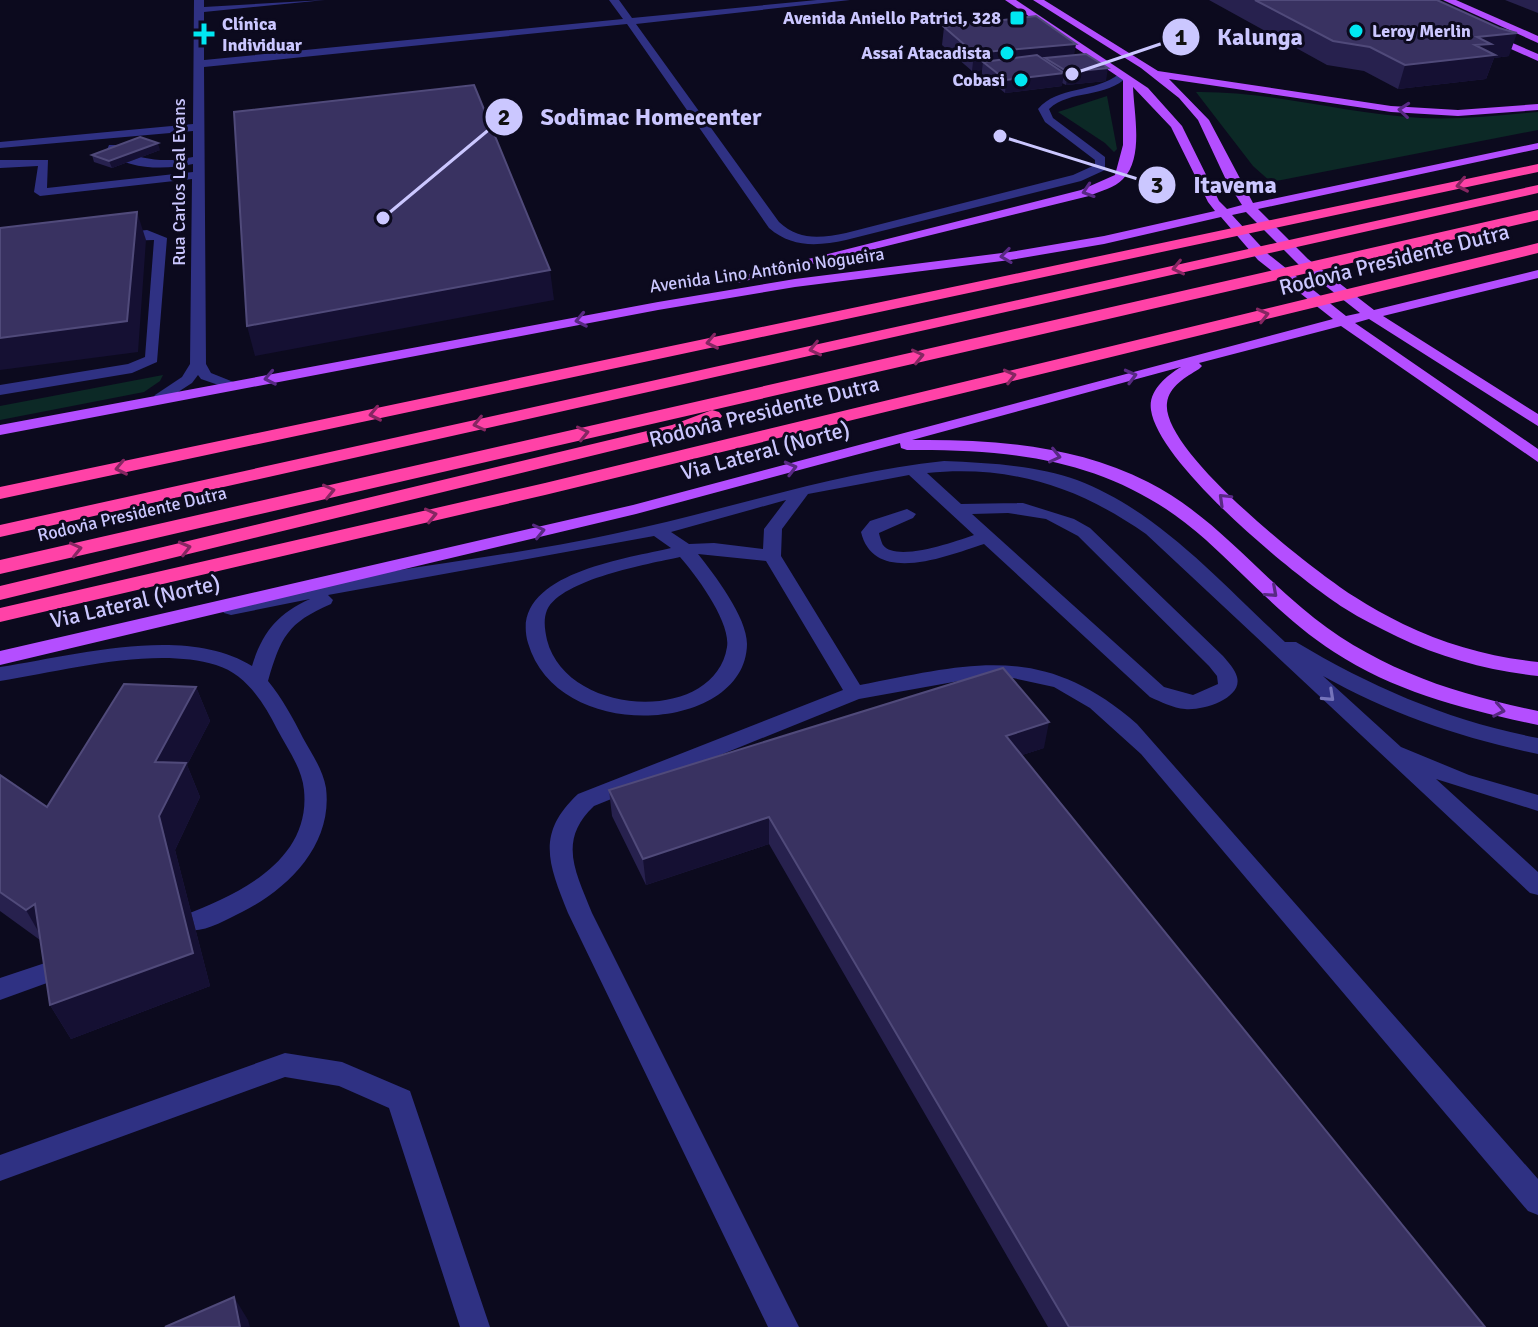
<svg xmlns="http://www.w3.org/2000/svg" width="1538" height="1327" font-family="Signika,sans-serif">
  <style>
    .green { fill: #0c2926 }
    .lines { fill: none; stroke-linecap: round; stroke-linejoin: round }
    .minor { fill: #2f3183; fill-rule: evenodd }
    .major { fill: #b44eff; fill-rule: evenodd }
    .highway { fill: #ff42a7; fill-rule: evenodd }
    .wall { fill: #27214e }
    .shaded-wall { fill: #151033 }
    .building { fill: #393261; stroke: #504a7a; stroke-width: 2 }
    .oneway { stroke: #582983 }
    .oneway2 { stroke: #862662 }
    .oneway3 { stroke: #7574bb }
    .poi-dot { fill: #00e7f2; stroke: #0c0a1e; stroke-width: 3 }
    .labels { text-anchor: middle; stroke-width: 6; stroke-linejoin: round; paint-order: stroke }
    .far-poi-label { font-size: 18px; font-weight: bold; fill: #cbc7ff; stroke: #0c0a1e; text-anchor: end }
    .far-street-label { font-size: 18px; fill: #cbc7ff; stroke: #0c0a1e }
    .street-label { font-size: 22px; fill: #cbc7ff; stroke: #0c0a1e }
    .leader { fill: none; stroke: #cbc7ff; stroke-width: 3 }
    .callout-dot { fill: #cbc7ff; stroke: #0c0a1e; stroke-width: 3 }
    .mark-label { font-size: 24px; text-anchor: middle; font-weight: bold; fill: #111 }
    .callout-label { font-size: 24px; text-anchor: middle; font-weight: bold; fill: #cbc7ff; stroke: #0c0a1e; stroke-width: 6; stroke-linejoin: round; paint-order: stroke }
  </style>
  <rect width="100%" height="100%" fill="#0c0a1e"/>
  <g class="green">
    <path d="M1196,92C1271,91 1346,114 1421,118C1460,120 1499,115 1538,112V130L1271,182L1253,166Z"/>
    <polygon points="1107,96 1117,149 1114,152 1105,143 1058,112"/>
    <polygon points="163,375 160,381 144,392 0,420 0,406"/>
  </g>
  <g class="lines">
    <g class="minor">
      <path d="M194,0H204V7L325,0L204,12V60L623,19L609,0H619L632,18L817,0H850L636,24L779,222C799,241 821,238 846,233L1073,175L1095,165V160L1045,122L1038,109C1057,86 1095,93 1119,74L1128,76C1106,99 1070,89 1049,109L1053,118L1105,157V170L1081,181L846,240C818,246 792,248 769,228L627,24L204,67L206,364L211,373L241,385L233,390L201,379L198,375L192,383L161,403L153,398L155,395L182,377L190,364L192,179L40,196L34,192L38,166L0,168V160H48L47,188L193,172V164C165,170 129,170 106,152L109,145H117L118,150C144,160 166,163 193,157V131L0,148V142L193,124Z"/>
      <polygon points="147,230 167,238 157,362 132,373 0,395 0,385 128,364 145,357 154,240 119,241 113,237 119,233"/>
      <path d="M944,461C989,463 1035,465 1077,480C1159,511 1222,584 1285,642H1296C1373,688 1450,721 1538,738V754C1461,738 1391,714 1323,676L1401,747L1469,775L1538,795V811L1436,779L1538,872V895L1530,893L1146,534C1077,486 1011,465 927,473L961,504L1023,503L1074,519L1090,528L1223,656C1228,662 1235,669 1237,677C1243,698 1203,711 1185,709C1173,708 1161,702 1150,697L984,544C947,556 874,586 861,532L870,521L907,509L916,514L913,518L879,533C879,534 882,544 883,545C896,563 957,541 974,535L909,475L808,494L782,529L781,556L860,685C972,663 1043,642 1137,724L1538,1179V1215L1528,1211L1141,754L1090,708L1054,687L1013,678L959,681L859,699L594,806C557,841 576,872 592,913L799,1327H768L568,913C549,865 535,834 578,794L843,690L766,561L698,554C714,574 747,617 747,644C746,733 558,746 528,643C508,574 625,559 671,548L654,536L328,595L333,600L331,604C287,623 281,637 268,681C282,698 293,718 303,738C312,754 323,770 326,788C333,845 288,889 242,912C225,920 202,935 184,929L181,922L184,915C240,894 311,860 304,790C302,768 287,748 277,729C264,703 246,674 216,665C153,646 65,671 0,681V667C73,656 185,624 252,666C262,633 278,613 310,599L231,615L224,613L221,609L224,605C352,571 484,562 613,534C724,511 831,473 944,461ZM786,500L764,529L763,549L714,543L689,544L671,532ZM1008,513L1046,519L1078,536L1209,666L1217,676L1218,684L1193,695L1164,687L972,514ZM680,557C696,575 731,622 727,647C715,724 567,718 547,640C545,630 543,620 547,610C562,579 648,564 680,557Z"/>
      <polygon points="60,958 69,961 73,968 69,975 0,1000 0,978"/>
      <polygon points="285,1053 342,1062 410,1091 490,1327 460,1327 389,1108 339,1086 285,1077 0,1181 0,1155"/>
    </g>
    <g class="major">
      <path d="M1005,0H1016L1148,88L1182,126L1219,201L1227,209L1242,205L1227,182L1198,120L1179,98L1141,68L1033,0H1044L1158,71L1391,106L1458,110L1538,104V110L1458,116L1391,112L1169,79L1209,120L1253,203L1538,143V149L1258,209L1308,259L1374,310L1538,270V278L1383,316L1538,414V426L1369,319L1355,323L1538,449V462L1341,326L1199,363L1202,366L1199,369C1186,377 1169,386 1167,403C1161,452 1315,572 1355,597C1370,607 1387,616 1403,624C1446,645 1491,657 1538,662V676C1490,671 1442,658 1398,637C1380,628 1361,619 1344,608C1297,578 1159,465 1151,410C1148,391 1166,376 1181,367L912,440C992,439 1075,445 1148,482C1208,512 1252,566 1302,608C1371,667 1451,693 1538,711V725C1467,710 1395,692 1334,652C1286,621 1248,578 1206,540C1118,461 1021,449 907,450L901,448L900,443L636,514L0,665V651L633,505L1333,319L1258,260L1221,217L1104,244L1010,260L795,287L658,310L0,435V425L658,302L795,279L1010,252L1104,236L1215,211L1208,202L1171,127L1133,87C1134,114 1144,158 1123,179C1115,188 1100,191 1089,196L737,283V277L1081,190L1115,175L1123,145V80ZM1246,212L1299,265L1360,313L1346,316L1268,254L1232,215Z"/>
      <polygon points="1443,0 1456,0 1538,36 1538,43"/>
      <polygon points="1487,32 1538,54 1538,61 1484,37"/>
    </g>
    <g class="highway">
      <polygon points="1538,164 1538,172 0,499 0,487"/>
      <polygon points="1538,185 1538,193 0,537 0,525"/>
      <polygon points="1538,210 1538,220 0,574 0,560"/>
      <polygon points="1538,243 1538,253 545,495 0,622 0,608 545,483"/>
      <polygon points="712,410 719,412 722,416 719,420 685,433 0,600 0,586 672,425"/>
    </g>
  </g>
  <g class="wall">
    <polygon points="1209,0 1437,0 1509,56 1494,58 1486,79 1398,89 1364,71 1327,65"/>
    <polygon points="1505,0 1538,0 1538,13"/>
    <polygon points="944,27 1074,55 1106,81 1066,85 1062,83 1062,86 1005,93 982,74 982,70 972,71 942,45"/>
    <polygon points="160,150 112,168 94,162 92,155"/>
    <polygon points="196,687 210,721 187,765 200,797 175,850 210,986 71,1039 50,1005 40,940 0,911 0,775 47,807"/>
    <polygon points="1044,748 1022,755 1485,1327 1048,1327 769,844 646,885 612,816 609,790"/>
  </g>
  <g class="shaded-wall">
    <polygon points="1517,33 1509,56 1494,58 1486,79 1398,89 1405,65 1477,37"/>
    <polygon points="1076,44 1073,62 1045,58 1044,65 983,62 982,70 972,71 974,53"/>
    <polygon points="1108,68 1106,81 1066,85 1068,72"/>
    <polygon points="1064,73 1062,86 1005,93 1006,80"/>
    <polygon points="158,143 160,150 112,168 109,161"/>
    <polygon points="137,212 146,240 138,352 0,370 0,338"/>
    <polygon points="550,270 554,300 255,356 247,326"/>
    <polygon points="196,687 210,721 187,765 200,797 175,850 210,986 71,1039 50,1005 155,762"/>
    <polygon points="1049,722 1044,748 1001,762 1006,736"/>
    <polygon points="769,817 769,844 646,885 643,859"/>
    <polygon points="35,904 46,945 26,910"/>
    <polygon points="234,1297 248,1320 250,1327 240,1327"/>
  </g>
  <g class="building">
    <polygon points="1255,0 1437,0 1499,28 1517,33 1477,37 1491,44 1475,45 1495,55 1405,65 1370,47 1333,41"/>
    <polygon points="1036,16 1076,44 974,53 944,27"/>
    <polygon points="1086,54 1108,68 1068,72 1045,58"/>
    <polygon points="1037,55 1064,73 1006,80 983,62"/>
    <polygon points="474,85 550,270 247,326 234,112"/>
    <polygon points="140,137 158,143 109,161 92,155"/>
    <polygon points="137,212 127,321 0,338 0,228"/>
    <polygon points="1003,668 1049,722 1006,736 1485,1327 1069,1327 769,817 643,859 609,790"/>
    <polygon points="124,684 196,687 155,762 186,763 159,816 193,953 50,1005 35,904 26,910 0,892 0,775 47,807"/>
    <polygon points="234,1297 240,1327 165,1327"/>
  </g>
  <defs><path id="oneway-chevron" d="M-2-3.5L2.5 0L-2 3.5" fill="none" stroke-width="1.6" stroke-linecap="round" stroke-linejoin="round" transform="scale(2)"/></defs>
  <g class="oneway">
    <use href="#oneway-chevron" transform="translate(1404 110) rotate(-175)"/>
    <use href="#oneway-chevron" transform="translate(1088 191) rotate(162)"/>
    <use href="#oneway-chevron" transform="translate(1006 256) rotate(172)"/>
    <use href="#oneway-chevron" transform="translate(581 320) rotate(169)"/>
    <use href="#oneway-chevron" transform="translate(1131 376) rotate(-15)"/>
    <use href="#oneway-chevron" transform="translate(270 378) rotate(169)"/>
    <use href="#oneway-chevron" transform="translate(1055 456) rotate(13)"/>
    <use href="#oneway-chevron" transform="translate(791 468) rotate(-15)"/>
    <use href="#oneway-chevron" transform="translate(1224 499) rotate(-136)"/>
    <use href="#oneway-chevron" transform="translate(539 531) rotate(-13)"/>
    <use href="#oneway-chevron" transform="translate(1272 592) rotate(42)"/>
    <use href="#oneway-chevron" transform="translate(1499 710) rotate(11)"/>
  </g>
  <g class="oneway2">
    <use href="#oneway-chevron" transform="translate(1462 185) rotate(168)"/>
    <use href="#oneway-chevron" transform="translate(1178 268) rotate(167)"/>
    <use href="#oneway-chevron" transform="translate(1263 315) rotate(-14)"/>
    <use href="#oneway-chevron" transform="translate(712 342) rotate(168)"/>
    <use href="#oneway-chevron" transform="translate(815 349) rotate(167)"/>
    <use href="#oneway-chevron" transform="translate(918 356) rotate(-13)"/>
    <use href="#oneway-chevron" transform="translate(1010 376) rotate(-14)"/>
    <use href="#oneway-chevron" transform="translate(375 414) rotate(168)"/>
    <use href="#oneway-chevron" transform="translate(479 424) rotate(167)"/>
    <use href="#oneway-chevron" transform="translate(583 433) rotate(-13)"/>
    <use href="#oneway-chevron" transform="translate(121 468) rotate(168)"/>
    <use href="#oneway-chevron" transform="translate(329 491) rotate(-13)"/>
    <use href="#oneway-chevron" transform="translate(431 515) rotate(-13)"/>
    <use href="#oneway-chevron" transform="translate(185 548) rotate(-14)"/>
    <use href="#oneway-chevron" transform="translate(76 549) rotate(-13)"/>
  </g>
  <use class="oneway3" href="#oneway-chevron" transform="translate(1329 696) rotate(43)"/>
  <g class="poi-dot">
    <rect x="1009" y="10" width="16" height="16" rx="4"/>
    <circle cx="1356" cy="31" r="8"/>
    <path d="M200 22h8v8h8v8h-8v8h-8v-8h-8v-8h8z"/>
    <circle cx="1007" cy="53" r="8"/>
    <circle cx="1021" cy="80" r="8"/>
  </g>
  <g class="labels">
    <g class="far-poi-label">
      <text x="1001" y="24">Avenida Aniello Patrici, 328</text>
      <text x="222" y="30" text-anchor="start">Clínica<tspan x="222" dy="21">Individuar</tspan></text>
      <text x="1372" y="37" text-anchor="start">Leroy Merlin</text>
      <text x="991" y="59">Assaí Atacadista</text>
      <text x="1005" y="86">Cobasi</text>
    </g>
    <g class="far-street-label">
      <text transform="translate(179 182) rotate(-90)" y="6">Rua Carlos Leal Evans</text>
      <text transform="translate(767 270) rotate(-8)" y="6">Avenida Lino Antônio Nogueira</text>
      <text transform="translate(132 514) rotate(-13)" y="6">Rodovia Presidente Dutra</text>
    </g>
    <g class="street-label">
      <text transform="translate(1394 259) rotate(-14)" y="8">Rodovia Presidente Dutra</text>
      <text transform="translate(764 411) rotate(-14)" y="8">Rodovia Presidente Dutra</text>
      <text transform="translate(765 450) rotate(-15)" y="8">Via Lateral (Norte)</text>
      <text transform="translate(135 601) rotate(-13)" y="8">Via Lateral (Norte)</text>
    </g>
  </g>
  <path class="leader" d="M1072 74L1181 37M383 218L504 117M1000 136L1157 185"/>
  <g class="callout-dot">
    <circle cx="1072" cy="74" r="8"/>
    <circle cx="383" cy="218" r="8"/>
    <circle cx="1000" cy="136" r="8"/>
    <circle cx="1181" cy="37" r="20"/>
    <circle cx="504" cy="117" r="20"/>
    <circle cx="1157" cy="185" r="20"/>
  </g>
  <g class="mark-label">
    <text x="1181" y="45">1</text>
    <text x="504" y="125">2</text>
    <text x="1157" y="193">3</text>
  </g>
  <g class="callout-label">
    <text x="1260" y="45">Kalunga</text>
    <text x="651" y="125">Sodimac Homecenter</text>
    <text x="1235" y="193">Itavema</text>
  </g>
</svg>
